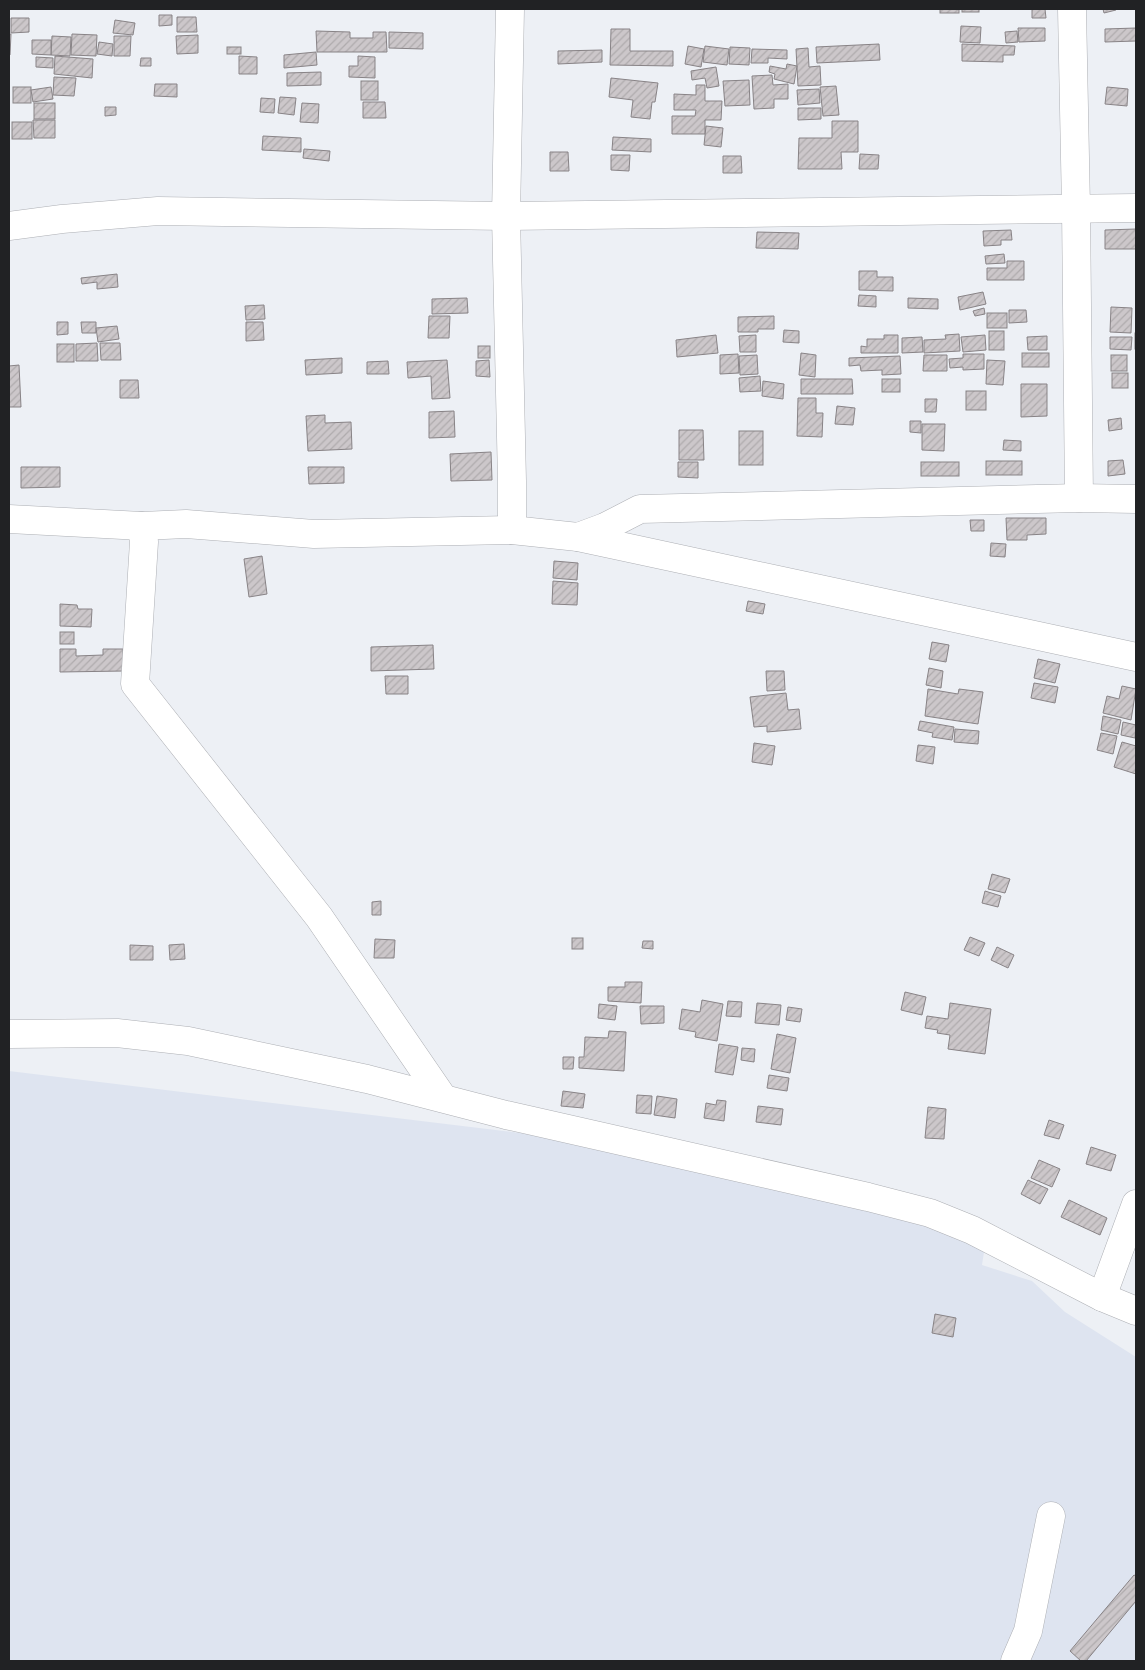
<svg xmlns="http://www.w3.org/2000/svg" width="1145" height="1670" font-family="Barlow,sans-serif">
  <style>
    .built { fill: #dee4f0 }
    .building { fill: url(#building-hatch); stroke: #888386 }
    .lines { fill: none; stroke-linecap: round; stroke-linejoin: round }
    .minor-casing { stroke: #adafb4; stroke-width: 29 }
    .minor { stroke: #fff; stroke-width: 28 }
  </style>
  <defs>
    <pattern id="building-hatch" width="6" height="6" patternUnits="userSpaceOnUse" patternTransform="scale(1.25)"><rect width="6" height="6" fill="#ccc7ca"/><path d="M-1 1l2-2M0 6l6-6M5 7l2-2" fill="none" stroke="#afabad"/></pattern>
  </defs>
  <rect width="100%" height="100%" fill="#edf0f5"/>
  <polygon class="built" points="9,1071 635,1147 965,1230 984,1252 982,1265 1032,1281 1065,1312 1136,1357 1136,1661 9,1661"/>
  <g class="building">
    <rect x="940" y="9" width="19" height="4"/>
    <rect x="962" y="9" width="17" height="3"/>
    <polygon points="1032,9 1045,9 1046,18 1032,18"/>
    <polygon points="1103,9 1115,9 1116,10 1104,13"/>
    <polygon points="159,15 172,15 172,25 159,26"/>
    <polygon points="177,17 196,17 197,32 177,32"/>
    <polygon points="11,18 29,18 29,32 11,33"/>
    <polygon points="115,20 135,23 133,35 113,33"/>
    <polygon points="961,26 981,27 980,43 960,42"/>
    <polygon points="1018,28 1045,28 1045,41 1019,42"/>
    <polygon points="1136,28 1136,41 1105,42 1105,29"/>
    <polygon points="611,29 630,29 630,51 673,51 673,66 610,65"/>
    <polygon points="316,31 350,32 350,38 373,38 373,32 386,32 387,52 317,52"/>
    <polygon points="1017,31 1018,42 1006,43 1005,32"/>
    <polygon points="389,32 423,33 423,49 389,48"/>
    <polygon points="9,34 11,34 10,55 9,55"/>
    <polygon points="72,34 97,35 96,56 71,55"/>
    <polygon points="198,35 198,53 177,54 176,36"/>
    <polygon points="52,36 71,37 70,56 51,55"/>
    <polygon points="114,36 131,36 130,56 114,56"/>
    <polygon points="32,40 51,40 51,55 32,54"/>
    <polygon points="99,42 113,44 112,56 97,54"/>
    <polygon points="879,44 880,60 817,63 816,47"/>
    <polygon points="962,44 1015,46 1014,55 1003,55 1003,62 962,61"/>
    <polygon points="688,46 704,49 701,67 685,64"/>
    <polygon points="705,46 729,49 727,65 703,62"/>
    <rect x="227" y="47" width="14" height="7"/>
    <polygon points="730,47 750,48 749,65 729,64"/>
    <polygon points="808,48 809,67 820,66 821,85 798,86 796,49"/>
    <polygon points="752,49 787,50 787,59 768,58 768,63 751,63"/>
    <polygon points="602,50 602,62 558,64 558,51"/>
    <polygon points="316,52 317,65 284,68 284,55"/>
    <polygon points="55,56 93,59 92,78 54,74"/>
    <polygon points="239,56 257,57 257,74 239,74"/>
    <polygon points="358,56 375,57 375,78 349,77 349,66 358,66"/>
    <polygon points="36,57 53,58 53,68 36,67"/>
    <polygon points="141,58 151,58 151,66 140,66"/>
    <polygon points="787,64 797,66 794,84 774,79 775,74 769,72 770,66 786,69"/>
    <polygon points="716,67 719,86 707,88 705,78 692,80 691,71"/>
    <polygon points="321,72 321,85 287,86 287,73"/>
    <polygon points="772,75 773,85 788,84 788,99 774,99 774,108 754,109 752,76"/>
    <polygon points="54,77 76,78 74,96 53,95"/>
    <polygon points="611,78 658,83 655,102 652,102 650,119 631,117 633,100 609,97"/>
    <polygon points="749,80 750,105 725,106 723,81"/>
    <rect x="361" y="81" width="17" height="19"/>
    <polygon points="155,84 177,84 177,97 154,96"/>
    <polygon points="696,85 705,85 705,101 722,101 721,120 705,120 705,134 672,134 672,116 695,116 696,110 674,110 674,94 696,95"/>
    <polygon points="836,86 839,115 823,116 820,87"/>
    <rect x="13" y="87" width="18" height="16"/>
    <polygon points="51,87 53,99 33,102 31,90"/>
    <polygon points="1107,87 1128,89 1127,106 1105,104"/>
    <polygon points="819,89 820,103 798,105 797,90"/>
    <polygon points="280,97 296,98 294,115 278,113"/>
    <polygon points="261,98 275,99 274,113 260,112"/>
    <polygon points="363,102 385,102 386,118 363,118"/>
    <rect x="34" y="103" width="21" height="16"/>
    <polygon points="302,103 319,104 318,123 300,122"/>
    <polygon points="105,107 116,107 116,115 105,116"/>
    <polygon points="798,108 821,108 821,119 798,120"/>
    <polygon points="33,120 55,120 55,138 34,138"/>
    <polygon points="832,121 858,121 858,152 841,152 842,169 798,169 799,138 832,138"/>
    <rect x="12" y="122" width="20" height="17"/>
    <polygon points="706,126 723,128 721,147 704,145"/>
    <polygon points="263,136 301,138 301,152 262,150"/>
    <polygon points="613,137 651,139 651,152 612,150"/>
    <polygon points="304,149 330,151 329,161 303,158"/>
    <polygon points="550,152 568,152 569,171 550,171"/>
    <polygon points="860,154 879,155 878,169 859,169"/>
    <polygon points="611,155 630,155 629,171 611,170"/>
    <polygon points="723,156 741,156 742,173 723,173"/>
    <polygon points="1136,229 1136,249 1105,249 1105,230"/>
    <polygon points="1011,230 1012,240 1001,240 1001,245 984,246 983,231"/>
    <polygon points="757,232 799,233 798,249 756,248"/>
    <polygon points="1004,254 1005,263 986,264 985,256"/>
    <polygon points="1007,261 1024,261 1024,280 987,280 987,268 1007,268"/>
    <polygon points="859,271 877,271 877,277 893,277 893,291 859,290"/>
    <polygon points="117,274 118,287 97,289 97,282 82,284 81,278"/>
    <polygon points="983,292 986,304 960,310 958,297"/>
    <polygon points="859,295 876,296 876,307 858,306"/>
    <polygon points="467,298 468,313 432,314 432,299"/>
    <polygon points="908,298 938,299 938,309 908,308"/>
    <polygon points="264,305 265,319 246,320 245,306"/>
    <polygon points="1111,307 1132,308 1131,333 1110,332"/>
    <polygon points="984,308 985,314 975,316 973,311"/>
    <polygon points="1009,310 1026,310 1027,322 1009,323"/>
    <rect x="987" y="313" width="20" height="15"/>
    <polygon points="429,316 450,316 449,338 428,338"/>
    <polygon points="774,316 774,329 758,329 758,332 738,332 738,317"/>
    <polygon points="57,322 68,322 68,334 57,335"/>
    <polygon points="81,322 96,322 96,333 82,333"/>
    <polygon points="246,322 263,322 264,340 246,341"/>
    <polygon points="117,326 119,339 98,342 96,328"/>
    <polygon points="784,330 799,331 799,343 783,342"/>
    <rect x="989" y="331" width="15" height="19"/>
    <rect x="1135" y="333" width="1" height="16"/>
    <polygon points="959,334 960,351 924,353 924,340 946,339 945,335"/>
    <polygon points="716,335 718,353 677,357 676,340"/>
    <polygon points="756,335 756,352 740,352 739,336"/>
    <polygon points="884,335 898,335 898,353 861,353 861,346 867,347 867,339 884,339"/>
    <polygon points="985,335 986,350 963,352 961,337"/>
    <polygon points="1047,336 1047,350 1028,350 1027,337"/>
    <polygon points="922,337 923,352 902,353 902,338"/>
    <polygon points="1110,337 1132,337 1131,350 1110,349"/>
    <polygon points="97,343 98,361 76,361 76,344"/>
    <polygon points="100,343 120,343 121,360 101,360"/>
    <rect x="57" y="344" width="17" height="18"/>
    <rect x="478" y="346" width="12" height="12"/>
    <polygon points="801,353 816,355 815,377 799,375"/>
    <rect x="1022" y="353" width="27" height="14"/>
    <polygon points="738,354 739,373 720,374 720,355"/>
    <polygon points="963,354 984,354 984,369 963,370 963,367 950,368 949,359 963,358"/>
    <polygon points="757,355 758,374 740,375 739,356"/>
    <polygon points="924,355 947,355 947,371 923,371"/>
    <rect x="1111" y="355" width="16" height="16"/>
    <polygon points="900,356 901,374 882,375 882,370 861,371 860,365 849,366 849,358"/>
    <polygon points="342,358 342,373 306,375 305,360"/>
    <polygon points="447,360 450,398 432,399 431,376 408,378 407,362"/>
    <polygon points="489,360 490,377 476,376 476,361"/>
    <polygon points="987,360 1005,361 1003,385 986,384"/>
    <polygon points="388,361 389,374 367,374 367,362"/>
    <polygon points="19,365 21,407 9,407 9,366"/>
    <rect x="1112" y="373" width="16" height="15"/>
    <polygon points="760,376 761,391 740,392 739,378"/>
    <polygon points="801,379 852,379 853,394 801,394"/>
    <rect x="882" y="379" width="18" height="13"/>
    <polygon points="120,380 138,380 139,398 120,398"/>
    <polygon points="763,381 784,384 783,399 762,396"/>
    <polygon points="1021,384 1047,384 1047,416 1021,417"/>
    <rect x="966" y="391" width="20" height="19"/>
    <polygon points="798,398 816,398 816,413 823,413 822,437 797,436"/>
    <polygon points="925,399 937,399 936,412 925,412"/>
    <polygon points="837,406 855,408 853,425 835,424"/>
    <polygon points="454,411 455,437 429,438 429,412"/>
    <polygon points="325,415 325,423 351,422 352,449 308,451 306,416"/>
    <polygon points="1121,418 1122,429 1109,431 1108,420"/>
    <polygon points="910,421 921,421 921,433 910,432"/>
    <polygon points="922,424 945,424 944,451 922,450"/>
    <polygon points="679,430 703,430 704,460 679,460"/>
    <rect x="739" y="431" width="24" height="34"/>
    <polygon points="1004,440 1021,441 1021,451 1003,450"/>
    <polygon points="491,452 492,480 451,481 450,454"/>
    <polygon points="1123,460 1125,474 1108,476 1108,461"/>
    <rect x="986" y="461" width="36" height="14"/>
    <polygon points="678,462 698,462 698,478 678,477"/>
    <rect x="921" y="462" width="38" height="14"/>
    <polygon points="21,467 60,467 60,487 21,488"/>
    <polygon points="308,467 344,467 344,483 309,484"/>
    <polygon points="1006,518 1046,518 1046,534 1027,535 1027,540 1007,540"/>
    <polygon points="970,520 984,520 984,531 971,531"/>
    <polygon points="991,543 1006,544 1005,557 990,556"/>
    <polygon points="262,556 267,594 249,597 244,559"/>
    <polygon points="554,561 578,563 577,580 553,578"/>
    <polygon points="553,581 578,583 577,605 552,604"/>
    <polygon points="748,601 765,604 763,614 746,611"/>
    <polygon points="60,604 77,605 78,609 92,609 91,627 60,626"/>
    <rect x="60" y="632" width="14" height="12"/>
    <polygon points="932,642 949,645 946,662 929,659"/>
    <polygon points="433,645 434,669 371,671 371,647"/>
    <polygon points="60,649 76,649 76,656 103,655 103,649 123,649 124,671 60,672"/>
    <polygon points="1038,659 1060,664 1055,683 1034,678"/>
    <polygon points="929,668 943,671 941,688 926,685"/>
    <polygon points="766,671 784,671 785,690 767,691"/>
    <polygon points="385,676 408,676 408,694 386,694"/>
    <polygon points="1034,683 1058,687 1055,703 1031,698"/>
    <polygon points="1122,686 1136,689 1131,720 1103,713 1107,696 1119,699"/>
    <polygon points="928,689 958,694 959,689 983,692 978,724 925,716"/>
    <polygon points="786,693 788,710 799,709 801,729 767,732 767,726 754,727 750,697"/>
    <polygon points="1103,716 1121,720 1118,734 1101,730"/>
    <polygon points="920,721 954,727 952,740 932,737 933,733 918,730"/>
    <polygon points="1123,722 1136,725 1135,738 1121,735"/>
    <polygon points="955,729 979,731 978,744 954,742"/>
    <polygon points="1101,733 1117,736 1113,754 1097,750"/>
    <polygon points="1122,742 1136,746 1136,774 1114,767"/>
    <polygon points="754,743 775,746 772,765 752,762"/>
    <polygon points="918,745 935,747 933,764 916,761"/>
    <polygon points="992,874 1010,879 1005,893 988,889"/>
    <polygon points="985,891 1001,896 998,907 982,903"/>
    <polygon points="381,901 381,915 372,915 372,902"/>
    <polygon points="970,937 985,943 979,956 964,950"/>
    <rect x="572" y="938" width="11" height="11"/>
    <polygon points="375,939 395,940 394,958 374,958"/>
    <polygon points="643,941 653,941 653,949 642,948"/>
    <polygon points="184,944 185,959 170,960 169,945"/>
    <polygon points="130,945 153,946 153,960 130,960"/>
    <polygon points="997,947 1014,955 1008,968 991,960"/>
    <polygon points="625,982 642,982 641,1003 608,1001 608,987 625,987"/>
    <polygon points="905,992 926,997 922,1015 901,1010"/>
    <polygon points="702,1000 723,1004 717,1041 695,1037 696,1032 679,1029 682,1009 700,1012"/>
    <polygon points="728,1001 742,1002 741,1017 726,1016"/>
    <polygon points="757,1003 781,1005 779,1025 755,1023"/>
    <polygon points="950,1003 991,1009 985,1054 948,1049 950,1035 937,1033 938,1030 925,1028 927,1016 948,1019"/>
    <polygon points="599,1004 617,1006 615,1020 598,1018"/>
    <polygon points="640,1006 664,1006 664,1023 641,1024"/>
    <polygon points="788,1007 802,1009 800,1022 786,1020"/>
    <polygon points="609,1031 626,1032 624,1071 579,1068 579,1057 584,1057 585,1037 608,1038"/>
    <polygon points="777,1034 796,1038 790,1073 771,1069"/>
    <polygon points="719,1044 738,1047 733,1075 715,1072"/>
    <polygon points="742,1048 755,1049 754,1062 741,1060"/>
    <polygon points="563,1057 574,1057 573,1069 563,1069"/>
    <polygon points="769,1075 789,1078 787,1091 767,1088"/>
    <polygon points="563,1091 585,1094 583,1108 561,1106"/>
    <polygon points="637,1095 652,1096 651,1114 636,1113"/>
    <polygon points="657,1096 677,1099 675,1118 654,1115"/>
    <polygon points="717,1100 726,1101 724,1121 704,1118 706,1103 716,1105"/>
    <polygon points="758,1106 783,1109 781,1125 756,1122"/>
    <polygon points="928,1107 946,1109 944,1139 925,1138"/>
    <polygon points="1049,1120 1064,1125 1059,1139 1044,1135"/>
    <polygon points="1091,1147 1116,1155 1111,1171 1086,1164"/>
    <polygon points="1039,1160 1060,1169 1052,1187 1031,1178"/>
    <polygon points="1028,1180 1048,1189 1040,1204 1021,1194"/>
    <polygon points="1069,1200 1107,1218 1100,1235 1061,1217"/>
    <polygon points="935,1314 956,1318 953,1337 932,1333"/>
    <polygon points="1134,1575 1136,1576 1136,1601 1086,1661 1081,1661 1070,1651"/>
  </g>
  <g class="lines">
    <g class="minor-casing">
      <g id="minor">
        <polyline points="510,9 506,216 512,481 512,530"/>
        <polyline points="1072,9 1076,208 1079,498"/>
        <polyline points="9,226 62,219 158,211 506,216 1136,208"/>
        <polyline points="9,519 142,526 186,524 314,534 512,530 578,537 1136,657"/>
        <polyline points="142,526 144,542 135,684 319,917 443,1098"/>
        <polyline points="578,537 605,527 640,509 1079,498 1136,499"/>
        <polyline points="9,1034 117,1033 188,1041 367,1079 506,1115 868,1197 930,1213 972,1230 1102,1297 1136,1311"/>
        <polyline points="1102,1297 1136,1204"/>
        <polyline points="1015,1661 1028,1631 1051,1516"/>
      </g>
    </g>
    <use href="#minor" class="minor"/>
  </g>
  <rect width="1145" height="1670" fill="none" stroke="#212224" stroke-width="20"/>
</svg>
